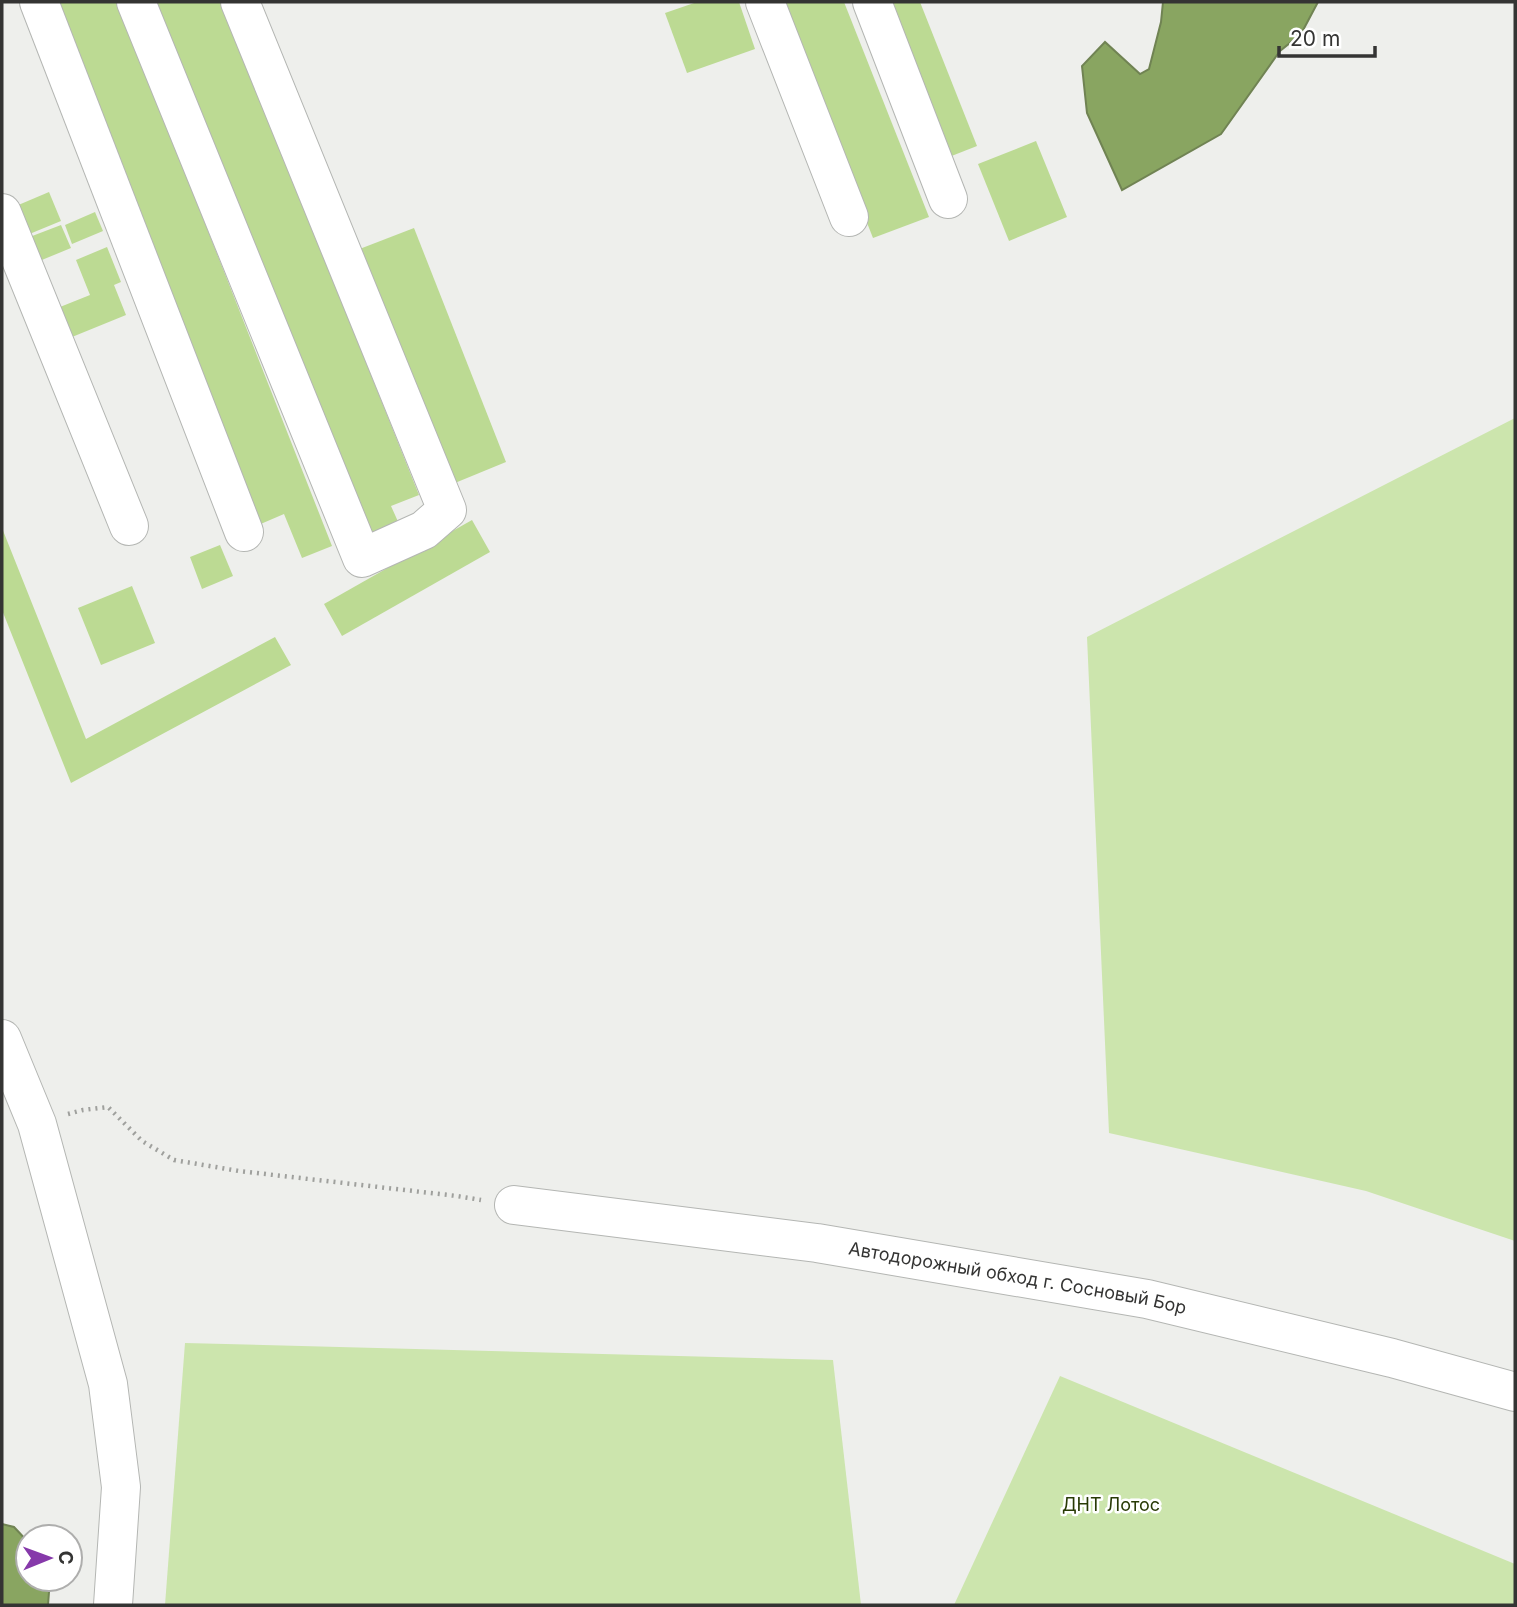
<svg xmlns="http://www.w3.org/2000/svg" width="1517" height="1607" font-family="Inter,sans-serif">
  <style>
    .green { fill: #cce5ad }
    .water { fill: #89a561; stroke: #708353; stroke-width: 2 }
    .building { fill: #bcda93 }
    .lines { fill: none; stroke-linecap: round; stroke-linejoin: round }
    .minor-casing { stroke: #b4b6b3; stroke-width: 40 }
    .path { stroke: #9fa09d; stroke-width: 4.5; stroke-dasharray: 2 5; stroke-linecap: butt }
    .minor { stroke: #fff; stroke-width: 38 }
    .labels { text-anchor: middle; stroke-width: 5; stroke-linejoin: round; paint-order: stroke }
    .street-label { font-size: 18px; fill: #343433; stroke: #fff }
    .park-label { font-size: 18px; fill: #283a05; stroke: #fff }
  </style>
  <rect width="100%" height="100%" fill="#eeefec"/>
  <g class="green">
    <polygon points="1515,418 1515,1241 1366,1191 1109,1133 1087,637"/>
    <polygon points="185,1343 833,1360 861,1605 165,1605"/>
    <polygon points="1060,1376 1515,1564 1515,1605 954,1605"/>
  </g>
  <g class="water">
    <polygon points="1163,2 1318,2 1301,34 1280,51 1221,134 1122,190 1087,113 1082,66 1105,42 1140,74 1149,69 1161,22"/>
    <polygon points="2,1524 14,1527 28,1542 28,1579 50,1579 48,1605 2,1605"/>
  </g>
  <g class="building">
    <polygon points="50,2 118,2 332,546 302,558 284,514 256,526"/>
    <polygon points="156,2 222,2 419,495 391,506 400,526 370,538"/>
    <polygon points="697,2 739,2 755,49 687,73 665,13"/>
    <polygon points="780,2 844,2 929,217 873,238"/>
    <polygon points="887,2 920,2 977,146 949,157"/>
    <polygon points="1036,141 1067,217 1009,241 978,164"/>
    <polygon points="49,192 61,221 27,235 16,206"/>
    <polygon points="95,212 103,231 72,244 65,225"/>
    <polygon points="61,225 71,248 37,262 27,238"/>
    <polygon points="414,228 506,462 450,485 357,250"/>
    <polygon points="107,247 121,282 114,285 126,315 72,337 60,307 90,295 76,260"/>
    <polygon points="472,520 490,552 342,636 324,604"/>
    <polygon points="2,528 86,739 275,637 291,665 71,783 2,610"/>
    <polygon points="220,545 233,576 202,589 190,557"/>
    <polygon points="132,586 155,643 101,665 78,608"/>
  </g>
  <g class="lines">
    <g class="minor-casing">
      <g id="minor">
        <polyline points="39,2 244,532"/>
        <polyline points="136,2 362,558 424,530 447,510 240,2"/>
        <polyline points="765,2 849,217"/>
        <polyline points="872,2 948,199"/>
        <polyline points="2,213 129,526"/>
        <polyline points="2,1039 37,1124 108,1384 121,1487 113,1605"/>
        <path id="s1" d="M514,1205L817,1243L1147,1299L1392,1358L1515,1392"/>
      </g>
    </g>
    <polyline class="path" points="68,1114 83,1110 108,1107 142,1141 174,1160 239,1171 457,1196 481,1200"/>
    <use href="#minor" class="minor"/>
  </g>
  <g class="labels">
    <g class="street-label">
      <text dy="6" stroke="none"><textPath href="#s1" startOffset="509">Автодорожный обход г. Сосновый Бор</textPath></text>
    </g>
    <g class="park-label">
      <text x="1111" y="1511">ДНТ Лотос</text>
    </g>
  </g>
  <rect width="1517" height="1607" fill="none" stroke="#343433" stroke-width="7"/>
  <g transform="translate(49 1558) rotate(89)"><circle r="33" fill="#ffffff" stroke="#aeaead" stroke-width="2"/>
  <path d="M0-5L12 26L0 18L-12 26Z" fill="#8639aa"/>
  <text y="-10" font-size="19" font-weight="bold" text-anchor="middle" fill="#343433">С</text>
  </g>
  <path d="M1279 46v10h96v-10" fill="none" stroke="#343433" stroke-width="3.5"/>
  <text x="1290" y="46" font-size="21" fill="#343433" stroke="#ffffff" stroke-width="5" paint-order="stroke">20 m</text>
</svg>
